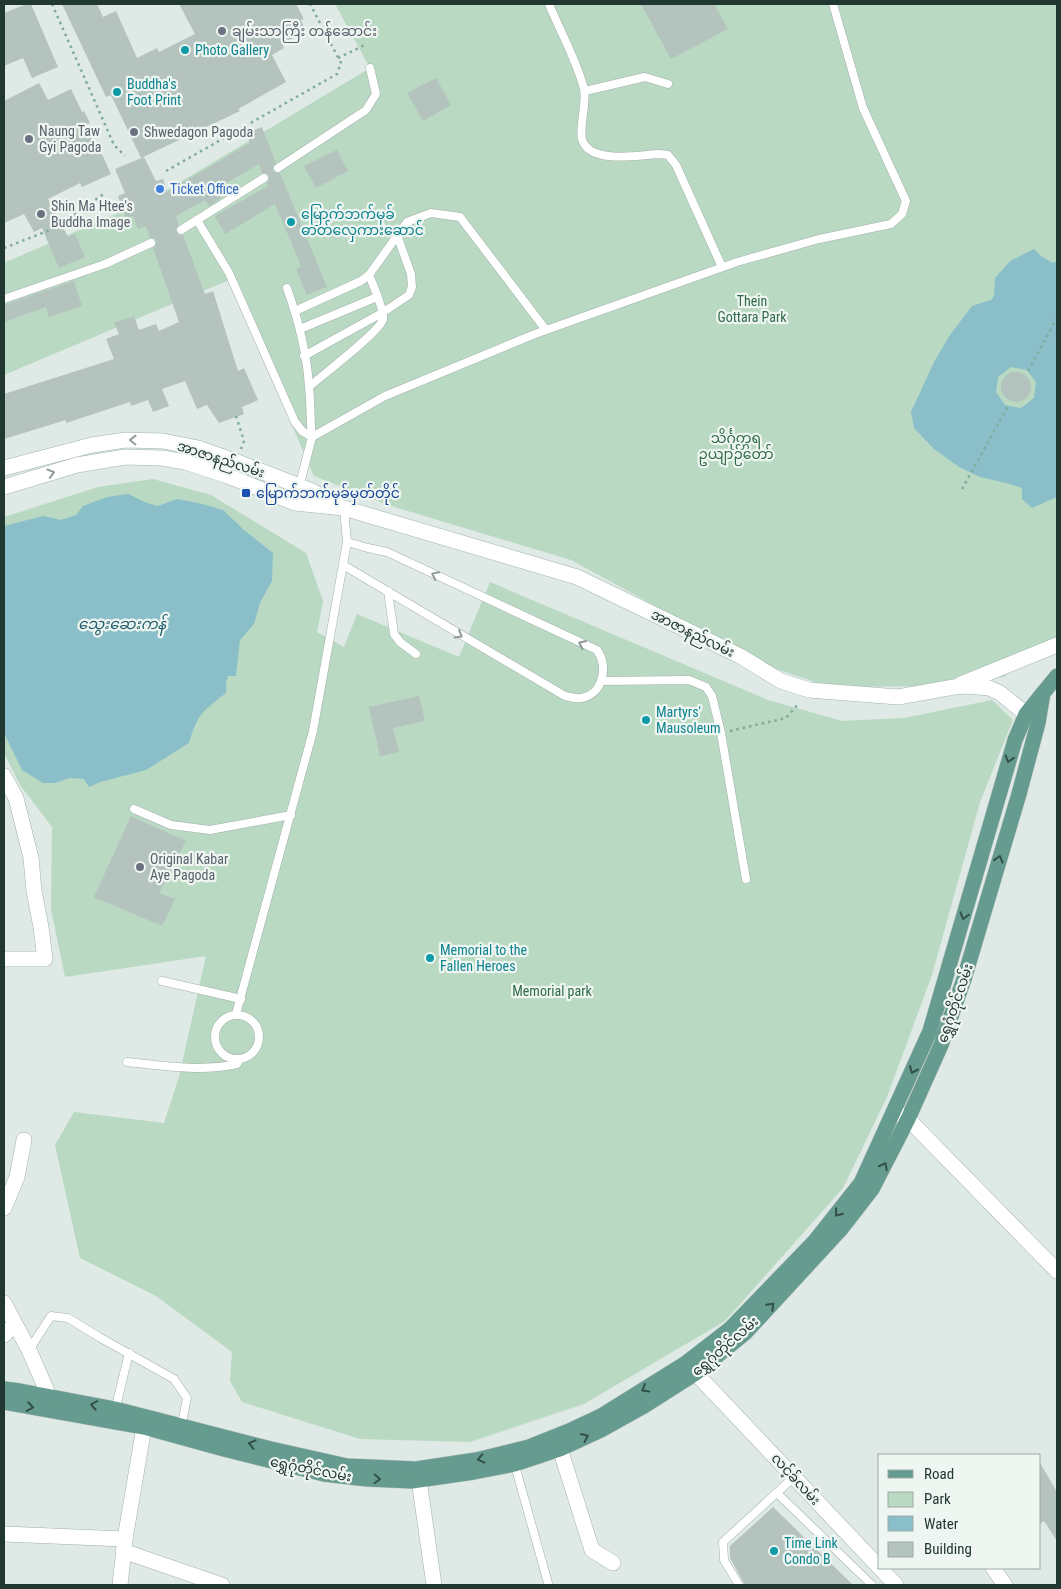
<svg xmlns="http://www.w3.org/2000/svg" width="1061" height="1589" font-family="'Roboto Condensed','Noto Sans Myanmar',sans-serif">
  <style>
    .green { fill: #b9d9c2 }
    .water { fill: #8abfca; fill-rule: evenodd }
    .building { fill: #b4c3be }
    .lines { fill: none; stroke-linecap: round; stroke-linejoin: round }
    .service-casing { stroke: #a2b0ac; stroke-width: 9 }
    .minor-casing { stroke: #a2b0ac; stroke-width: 16 }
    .tertiary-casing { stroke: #a2b0ac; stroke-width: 16 }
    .secondary-casing { stroke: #9fb4ad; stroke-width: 16 }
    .primary-casing { stroke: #bcc3c2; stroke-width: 16 }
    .path { stroke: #81aa9e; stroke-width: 2.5; stroke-dasharray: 2.5 4; stroke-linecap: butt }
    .service { stroke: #fff; stroke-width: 8 }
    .minor { stroke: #fff; stroke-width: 15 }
    .tertiary { stroke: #fff; stroke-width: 15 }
    .secondary { stroke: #fff; stroke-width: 15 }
    .primary { stroke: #669b8f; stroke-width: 15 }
    .oneway { stroke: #909b98 }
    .oneway2 { stroke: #325049 }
    .worship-dot { fill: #6b7280; stroke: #eff6f2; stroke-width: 2 }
    .culture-dot { fill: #0f9aa8; stroke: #eff6f2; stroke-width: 2 }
    .shop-dot { fill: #3f7fe0; stroke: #eff6f2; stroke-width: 2 }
    .transit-dot { fill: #1a4fb4; stroke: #eff6f2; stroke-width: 2 }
    .labels { text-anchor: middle; stroke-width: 4.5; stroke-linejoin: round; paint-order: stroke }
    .worship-label { font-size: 14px; fill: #5b616d; stroke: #eff6f2; text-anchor: start }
    .culture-label { font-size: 14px; fill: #0d838f; stroke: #eff6f2; text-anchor: start }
    .shop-label { font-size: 14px; fill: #366cbe; stroke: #eff6f2; text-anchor: start }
    .park-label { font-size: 14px; fill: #2f6b48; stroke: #eff6f2 }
    .street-label { font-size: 14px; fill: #213732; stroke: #eff6f2 }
    .transit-label { font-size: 14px; fill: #164399; stroke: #eff6f2; text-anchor: start }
    .water-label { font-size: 15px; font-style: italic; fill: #215f6e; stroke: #eff6f2 }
  </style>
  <rect width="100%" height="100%" fill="#dfe9e5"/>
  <g class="green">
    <polygon points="335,4 1057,4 1057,636 1004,677 941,686 830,687 764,665 571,560 388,505 314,476 229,280 4,375 4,263 157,196 370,68"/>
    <polygon points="153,479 211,495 306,553 323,601 317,632 344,647 357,614 459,657 490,582 768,700 842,721 904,718 992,700 1013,720 980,802 932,975 887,1097 843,1188 725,1321 584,1404 470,1442 360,1439 242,1402 230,1381 232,1352 156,1296 80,1258 55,1145 74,1112 164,1123 179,1077 206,956 65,977 51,909 52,827 20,785 4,753 4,517 98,487"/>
  </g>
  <g class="water">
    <path d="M1034,249L1041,256L1053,263L1057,261V497L1032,508L1022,499V488L1006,483L980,477L959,467L934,449L914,428L911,412L935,360L950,335L972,306L991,300L994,296L995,278L1010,261ZM1011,367L1027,370L1036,382L1034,398L1021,408L1005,405L996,392L998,377Z"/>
    <path d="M128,494L147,503L158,506L177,499L203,504L223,510L244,530L273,553L272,581L260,603L254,624L240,640L236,676H228L226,683V693C202,712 198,713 189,743L146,770L100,782L89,787L84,779L70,778L55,783H43L22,770L4,733V526L43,516L61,520L76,515L83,506L107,497Z"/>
  </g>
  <g class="building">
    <polygon points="27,4 31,4 58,67 32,78 23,58 4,66 4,13"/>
    <polygon points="62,4 97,4 103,17 116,11 137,58 157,48 159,52 195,34 179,4 296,4 304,19 301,20 306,32 282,44 284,48 272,55 286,82 238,109 240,111 141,158 111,95 106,97"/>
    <polygon points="641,4 714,4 728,29 671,59"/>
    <polygon points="436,78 451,105 423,121 407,93"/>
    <polygon points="39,83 48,100 71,89 82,112 84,111 90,123 85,125 98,153 101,152 111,174 82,187 80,183 48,199 68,237 75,234 85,257 59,268 42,228 34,232 24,214 4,223 4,101"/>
    <polygon points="262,127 276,163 273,166 273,171 276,173 280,173 327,287 307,295 296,269 301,266 275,204 225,234 215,216 268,186 267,183 269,180 269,175 266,173 262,173 259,164 216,189 221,198 209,206 205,200 176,216 179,225 175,230 178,235 183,235 205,294 213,291 238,371 244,368 258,400 242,407 244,414 219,423 207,405 197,409 185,381 162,389 169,406 153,412 148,400 131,406 130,402 66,423 66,420 4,439 4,394 114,359 106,339 119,334 114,323 134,316 139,330 156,324 159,331 179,322 153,248 156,246 156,241 154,238 150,238 146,226 138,229 133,216 126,218 118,196 125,193 115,169 144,157 156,181 163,179 167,192 250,143 246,133"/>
    <polygon points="337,150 348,171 316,188 304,166"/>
    <polygon points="74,281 82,306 49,317 46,307 4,322 4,305"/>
    <circle cx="1016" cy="387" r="15"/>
    <polygon points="419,696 425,721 393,728 399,752 380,756 369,707"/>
    <polygon points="131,816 186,841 159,893 175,899 162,926 94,897"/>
    <polygon points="1040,1463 1057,1492 1057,1541 1044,1521 1040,1524"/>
    <polygon points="773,1507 853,1585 745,1585 730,1558 730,1546"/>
  </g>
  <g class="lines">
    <g class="service-casing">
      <g id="service">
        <path d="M549,4C560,31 577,61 584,89C587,103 579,126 582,139C589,165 639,155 659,154L668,155L676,165L722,267"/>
        <polyline points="585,91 645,77 668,84"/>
        <polyline points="278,168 366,110 376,94 370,68"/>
        <polyline points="197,220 229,273 295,422 302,431 312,437"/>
        <polyline points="181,230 264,178"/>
        <path d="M287,288C298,319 307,353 309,387C311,404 310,420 312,437"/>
        <polyline points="4,299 105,264 151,243"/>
        <polyline points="295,311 361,281 369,275 407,222 431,213 460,217 546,330"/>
        <polyline points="300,329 377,297"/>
        <polyline points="304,356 382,313 409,295 412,287 411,274 397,235"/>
        <path d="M309,387C321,376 381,331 383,319C384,309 373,285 369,275"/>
        <polyline points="295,503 312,437 385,396 535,334 737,262 819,239 891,224 902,214 906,201 863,108 833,4"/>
        <path d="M343,565L565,696C570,697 576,699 581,698C603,695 609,666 597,650L387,552L368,548L347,542"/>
        <polyline points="388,591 394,634 400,642 416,654"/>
        <polyline points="601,681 689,680 706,687 712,696 721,733 746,879"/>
        <polyline points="134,809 171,825 210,830 291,815"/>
        <polyline points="162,981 241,999"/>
        <polyline points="236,1014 313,731 347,542 344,508"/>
        <circle cx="237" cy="1037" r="22"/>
        <path d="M127,1062C164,1066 201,1072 237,1064L239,1059"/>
        <polyline points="29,1350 51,1316 68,1318 99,1337 174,1379 187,1398 181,1428"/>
        <polyline points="115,1410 129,1353"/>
        <polyline points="514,1462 548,1583"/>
        <polyline points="777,1493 872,1585"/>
        <polyline points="739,1585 724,1560 723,1542 794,1477"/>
      </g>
    </g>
    <g class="minor-casing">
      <g id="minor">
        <polyline points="4,776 16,798 31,858 34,891 41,927 45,959 4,959"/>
        <polyline points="894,1112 908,1119 1057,1271"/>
        <polyline points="4,1208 17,1177 24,1140"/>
        <polyline points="4,1303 29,1350 53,1405"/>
        <polyline points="4,1335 14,1325"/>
        <polyline points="556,1436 592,1550 613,1563"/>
        <polyline points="416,1469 419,1480 434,1585"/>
        <polyline points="4,1534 125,1539"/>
        <polyline points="123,1551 222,1585"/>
        <polyline points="993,1568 1005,1585"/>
        <polyline points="120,1585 125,1539 144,1427 148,1418"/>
      </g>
    </g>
    <g class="tertiary-casing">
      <polyline id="tertiary" points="687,1364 896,1585"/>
    </g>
    <g class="secondary-casing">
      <g id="secondary">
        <polyline points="4,468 92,445 126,440 163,441 198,448 235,461 312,491 336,504"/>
        <polyline points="4,487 77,465 125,457 162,458 185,462 228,476 295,503 344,508 577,577 740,656 781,681 809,690 898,697 954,687 966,686 989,688 1000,693 1036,722"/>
        <polyline points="961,684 1057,645"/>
      </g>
    </g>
    <g class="primary-casing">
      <g id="primary">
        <polyline points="4,1389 20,1391 115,1409 271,1449 347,1466 416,1469 476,1460 529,1447 569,1431 601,1416 686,1363 730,1329 815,1241 861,1183 930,1031 1015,740 1026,714 1057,676"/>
        <polyline points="4,1402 144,1427 224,1449 324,1474 367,1479 412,1481 474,1472 515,1464 560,1449 601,1430 644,1406 696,1373 745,1333 841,1229 872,1189 908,1119 941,1045 964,979 1019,794 1038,723 1043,693"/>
      </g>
    </g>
    <g class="path">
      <polyline points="52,4 114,145 125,156"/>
      <polyline points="338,58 365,45"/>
      <polyline points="166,171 337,74 341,63 310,4"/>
      <polyline points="4,248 55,228 105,193"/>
      <polyline points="1028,371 1057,318"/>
      <polyline points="236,416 244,441 241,449"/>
      <polyline points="962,489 1008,406"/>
      <polyline points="730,731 786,718 799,703"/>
    </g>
    <use href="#service" class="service"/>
    <use href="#minor" class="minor"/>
    <use href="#tertiary" class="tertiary"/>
    <use href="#secondary" class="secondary"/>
    <use href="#primary" class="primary"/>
  </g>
  <defs><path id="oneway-chevron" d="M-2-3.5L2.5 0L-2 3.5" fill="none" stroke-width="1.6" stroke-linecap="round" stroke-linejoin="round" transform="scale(1.25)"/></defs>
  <g class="oneway">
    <use href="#oneway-chevron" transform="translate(133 440) rotate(-179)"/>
    <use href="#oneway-chevron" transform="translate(51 473) rotate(-16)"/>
    <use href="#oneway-chevron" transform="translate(435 575) rotate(-154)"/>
    <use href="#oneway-chevron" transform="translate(459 635) rotate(31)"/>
    <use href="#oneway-chevron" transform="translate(582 644) rotate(-156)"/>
  </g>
  <g class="oneway2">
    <use href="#oneway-chevron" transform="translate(1009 759) rotate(107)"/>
    <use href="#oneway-chevron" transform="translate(999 859) rotate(-73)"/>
    <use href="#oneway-chevron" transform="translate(964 916) rotate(106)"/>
    <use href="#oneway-chevron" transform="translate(913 1070) rotate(114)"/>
    <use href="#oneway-chevron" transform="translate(884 1166) rotate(-63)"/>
    <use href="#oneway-chevron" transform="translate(838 1213) rotate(128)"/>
    <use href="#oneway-chevron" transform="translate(771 1306) rotate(-46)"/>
    <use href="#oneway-chevron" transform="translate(645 1389) rotate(149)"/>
    <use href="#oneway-chevron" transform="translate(94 1405) rotate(-169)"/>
    <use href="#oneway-chevron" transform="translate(30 1407) rotate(9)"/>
    <use href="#oneway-chevron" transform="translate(585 1437) rotate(-25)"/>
    <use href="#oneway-chevron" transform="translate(252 1444) rotate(-166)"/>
    <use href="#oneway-chevron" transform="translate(481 1459) rotate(167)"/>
    <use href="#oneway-chevron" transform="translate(377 1479) rotate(3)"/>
  </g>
  <g class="worship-dot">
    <circle cx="222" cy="31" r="5"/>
    <circle cx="134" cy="132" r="5"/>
    <circle cx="29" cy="139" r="5"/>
    <circle cx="41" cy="214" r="5"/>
    <circle cx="140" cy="867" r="5"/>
  </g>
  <g class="culture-dot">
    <circle cx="185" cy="50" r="5"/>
    <circle cx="117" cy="92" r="5"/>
    <circle cx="291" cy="222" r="5"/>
    <circle cx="646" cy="720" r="5"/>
    <circle cx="430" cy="958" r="5"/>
    <circle cx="774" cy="1551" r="5"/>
  </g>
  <circle class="shop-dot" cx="160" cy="189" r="5"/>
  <rect class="transit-dot" x="241" y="488" width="10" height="10" rx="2.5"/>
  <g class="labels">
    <g class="worship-label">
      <text x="232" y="36">ချမ်းသာကြီး တန်ဆောင်း</text>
      <text x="39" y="136">Naung Taw<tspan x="39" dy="16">Gyi Pagoda</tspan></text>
      <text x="144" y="137">Shwedagon Pagoda</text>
      <text x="51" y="211">Shin Ma Htee's<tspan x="51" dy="16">Buddha Image</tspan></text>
      <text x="150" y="864">Original Kabar<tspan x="150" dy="16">Aye Pagoda</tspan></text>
    </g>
    <g class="culture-label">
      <text x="195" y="55">Photo Gallery</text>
      <text x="127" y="89">Buddha's<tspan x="127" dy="16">Foot Print</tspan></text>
      <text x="301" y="219">မြောက်ဘက်မုခ်<tspan x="301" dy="16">ဓာတ်လှေကားဆောင်</tspan></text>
      <text x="656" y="717">Martyrs'<tspan x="656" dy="16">Mausoleum</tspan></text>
      <text x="440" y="955">Memorial to the<tspan x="440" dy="16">Fallen Heroes</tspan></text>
      <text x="784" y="1548">Time Link<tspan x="784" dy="16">Condo B</tspan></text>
    </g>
    <g class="shop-label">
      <text x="170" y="194">Ticket Office</text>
    </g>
    <g class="park-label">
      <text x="752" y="306">Thein<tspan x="752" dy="16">Gottara Park</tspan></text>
      <text x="736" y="443">သိင်္ဂုတ္တရ<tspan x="736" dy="16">ဥယျာဉ်တော်</tspan></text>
      <text x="552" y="996">Memorial park</text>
    </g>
    <g class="street-label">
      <text transform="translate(221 459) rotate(18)" y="5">အာဇာနည်လမ်း</text>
      <text transform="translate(693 633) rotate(26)" y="5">အာဇာနည်လမ်း</text>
      <text transform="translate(955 1003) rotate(-71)" y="5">ရွှေဂုံတိုင်လမ်း</text>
      <text transform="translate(725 1346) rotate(-41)" y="5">ရွှေဂုံတိုင်လမ်း</text>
      <text transform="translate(311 1469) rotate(11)" y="5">ရွှေဂုံတိုင်လမ်း</text>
      <text transform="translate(796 1479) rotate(47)" y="5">လင့်ခ်လမ်း</text>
    </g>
    <g class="transit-label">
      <text x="256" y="498">မြောက်ဘက်မုခ်မှတ်တိုင်</text>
    </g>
    <g class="water-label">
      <text x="122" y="629">သွေးဆေးကန်</text>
    </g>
  </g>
  <rect width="1061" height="1589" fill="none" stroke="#213732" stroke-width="10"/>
  <rect x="878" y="1454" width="162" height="115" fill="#eff6f2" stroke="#9daaa5"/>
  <rect x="888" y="1470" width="25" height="8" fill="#669b8f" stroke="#9daaa5"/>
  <text x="924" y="1479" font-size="15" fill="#213732">Road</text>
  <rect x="888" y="1492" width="25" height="15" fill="#b9d9c2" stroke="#9daaa5"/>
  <text x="924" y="1504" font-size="15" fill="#213732">Park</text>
  <rect x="888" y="1516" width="25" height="15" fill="#8abfca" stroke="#9daaa5"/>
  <text x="924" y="1529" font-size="15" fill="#213732">Water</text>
  <rect x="888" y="1542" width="25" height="15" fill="#b4c3be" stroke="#9daaa5"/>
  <text x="924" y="1554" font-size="15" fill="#213732">Building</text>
</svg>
